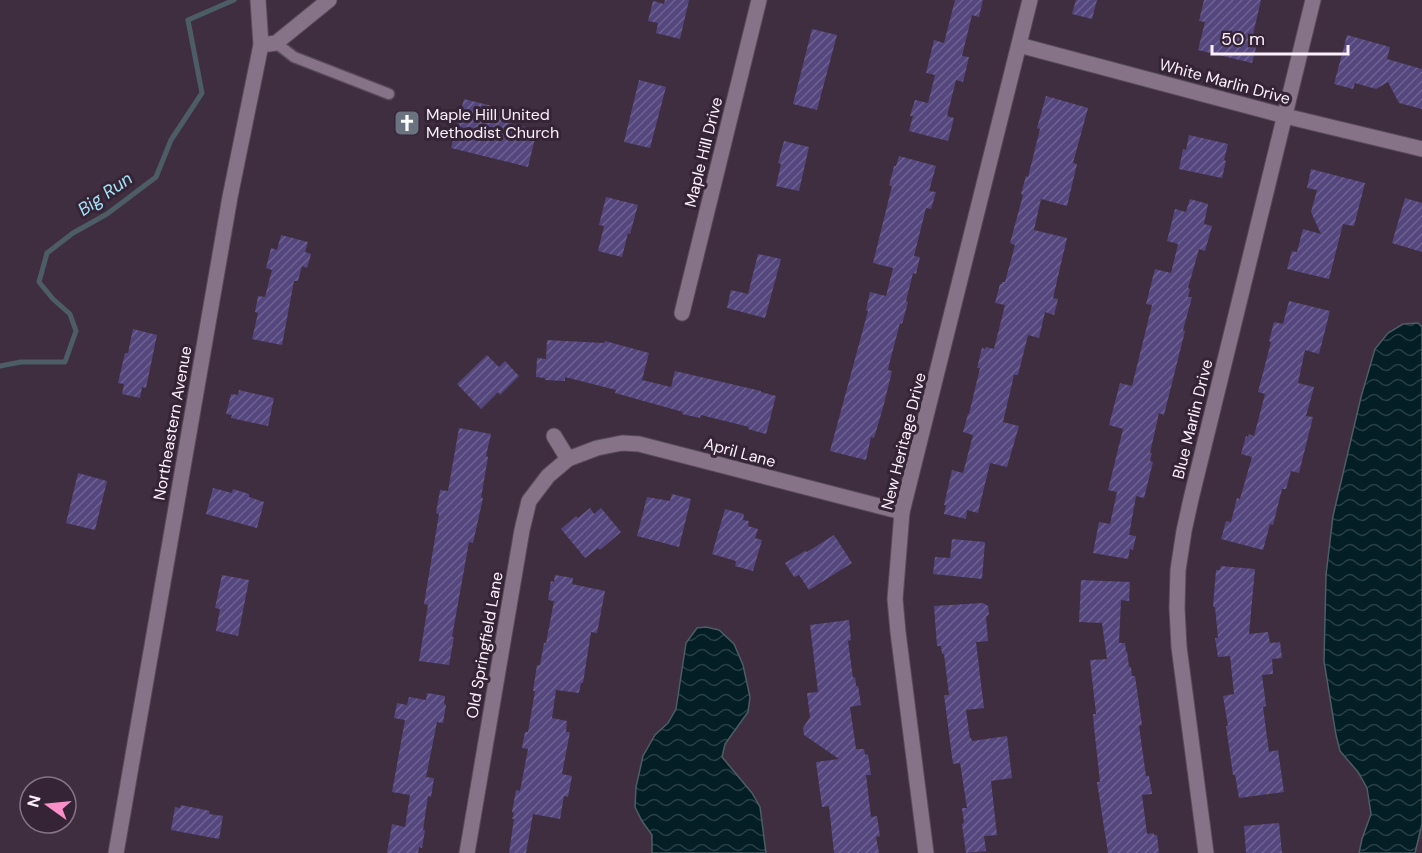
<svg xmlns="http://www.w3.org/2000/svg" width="1422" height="853" font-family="'DM Sans',sans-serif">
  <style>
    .water { fill: url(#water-waves); stroke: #4d5d65; stroke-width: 1.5 }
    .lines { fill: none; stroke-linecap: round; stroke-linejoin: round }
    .stream { stroke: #4d5d65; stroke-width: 5 }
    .building { fill: url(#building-hatch) }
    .service-casing { stroke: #594a5a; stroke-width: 13 }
    .minor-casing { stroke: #594a5a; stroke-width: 17 }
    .service { stroke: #877388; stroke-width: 10 }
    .minor { stroke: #877388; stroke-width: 15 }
    .labels { text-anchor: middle; stroke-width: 6; stroke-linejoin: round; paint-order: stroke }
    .street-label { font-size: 16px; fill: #fbeffb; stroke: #352436 }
    .poi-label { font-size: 16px; fill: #fbeffb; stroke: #352436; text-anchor: start }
    .water-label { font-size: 18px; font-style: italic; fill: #a2e3f7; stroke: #352436 }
  </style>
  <defs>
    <pattern id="water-waves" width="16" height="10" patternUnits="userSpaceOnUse" patternTransform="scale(1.5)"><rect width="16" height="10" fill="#031e25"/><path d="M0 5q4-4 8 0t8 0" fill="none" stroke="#293f46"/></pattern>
    <pattern id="building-hatch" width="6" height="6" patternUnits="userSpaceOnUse" patternTransform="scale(1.5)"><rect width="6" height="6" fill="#55477d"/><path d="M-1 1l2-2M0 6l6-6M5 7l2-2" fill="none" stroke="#6e6290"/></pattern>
  </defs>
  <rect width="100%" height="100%" fill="#3f2e40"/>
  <g class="water">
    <polygon points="1418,323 1422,327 1422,824 1415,853 1359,853 1362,839 1371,814 1367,788 1358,772 1340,751 1336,735 1324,661 1326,575 1333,516 1361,397 1375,349 1388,333 1403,324"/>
    <polygon points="706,627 719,630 734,644 743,665 750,697 748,712 725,744 722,757 752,793 760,807 766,853 652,853 652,835 642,821 635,807 636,787 643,756 655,735 668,723 676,709 686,643 697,628"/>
  </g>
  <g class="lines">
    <polyline class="stream" points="0,366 21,362 65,362 76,331 70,314 53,299 39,282 47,253 73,233 107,214 156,177 171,140 202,93 188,20 234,0"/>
  </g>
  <g class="building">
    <polygon points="665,0 689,0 680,39 656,33 658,23 648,21 653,1 664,4"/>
    <polygon points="955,0 983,0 979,17 972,15 962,56 969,57 963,82 956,80 947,116 954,118 948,141 909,131 913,116 910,116 915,100 928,103 935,75 926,73 934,40 944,43"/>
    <polygon points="1076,0 1097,0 1092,19 1072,14"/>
    <polygon points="1204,0 1261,0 1251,43 1257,44 1252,63 1198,50 1205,22 1199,21"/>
    <polygon points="812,29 837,35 817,110 793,104"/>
    <polygon points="1347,35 1390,47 1387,59 1422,69 1422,109 1399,103 1388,82 1376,89 1355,83 1353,89 1334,84"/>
    <polygon points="639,80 666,87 650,148 624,142"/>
    <polygon points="1046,96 1088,108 1073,163 1077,164 1067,206 1041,199 1034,230 1067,238 1053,298 1058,299 1054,315 1045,312 1039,338 1028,335 1018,375 1014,375 1003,422 1019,426 1007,467 990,463 978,513 967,510 966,519 944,514 946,505 944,505 952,470 963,473 973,435 963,432 968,414 969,414 980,368 977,368 982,348 985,349 986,347 994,349 1005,305 995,303 1000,284 1002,284 1002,282 1005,282 1015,245 1010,243 1023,195 1021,194 1026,176 1028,177 1040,129 1037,128"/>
    <polygon points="464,99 512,111 509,123 537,130 528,167 451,148"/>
    <polygon points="1189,135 1228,144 1224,160 1226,161 1222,178 1179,169 1183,149 1186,150"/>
    <polygon points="784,141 809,147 799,191 776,186 781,164 778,163"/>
    <polygon points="899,156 936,166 929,191 936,192 931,209 926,208 914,256 920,257 916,274 913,273 906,301 908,302 902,324 900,323 890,361 888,370 892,371 884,404 874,438 871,437 866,460 830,451 868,311 866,310 870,292 886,296 893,268 873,263 892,186 889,186 894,166 896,166"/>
    <polygon points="1311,169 1365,183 1354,226 1343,224 1329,279 1287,269 1292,251 1297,252 1303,229 1321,234 1311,212 1317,190 1307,188"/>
    <polygon points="606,197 638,205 630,234 628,233 622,257 598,251 604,226 599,225"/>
    <polygon points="1405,198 1422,203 1422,252 1392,243"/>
    <polygon points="1190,199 1208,204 1204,224 1212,226 1205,251 1199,249 1188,288 1190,289 1188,297 1192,297 1183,330 1185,331 1164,415 1159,413 1150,453 1152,453 1150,461 1153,462 1144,498 1136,496 1129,535 1136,536 1133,550 1130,549 1128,559 1093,553 1099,522 1110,524 1117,492 1108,490 1123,429 1109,425 1120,383 1132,386 1152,305 1146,304 1155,269 1171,273 1178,244 1167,241 1175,209 1186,212"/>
    <polygon points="281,235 308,242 305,252 311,254 307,268 302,266 298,281 294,281 282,345 252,339 258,313 255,312 258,296 265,297 272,270 266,268 271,248 277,250"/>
    <polygon points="758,254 781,259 765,318 727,308 731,290 748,294"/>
    <polygon points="1289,301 1330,311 1319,354 1305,350 1298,383 1314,387 1306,416 1313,417 1299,473 1291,471 1286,489 1282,489 1273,525 1270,524 1263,550 1221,539 1226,521 1231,522 1237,498 1240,499 1252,457 1241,454 1246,436 1248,437 1249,434 1254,436 1265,394 1258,392 1271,342 1269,341 1274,322 1283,324"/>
    <polygon points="133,329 157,335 146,388 142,387 140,398 122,394 124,384 118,383 125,353 128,353"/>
    <polygon points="547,340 604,343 605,341 649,353 642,380 671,387 675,371 761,391 761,392 776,396 766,434 748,429 749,427 701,415 700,418 682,414 683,412 615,393 616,390 565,377 565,381 545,380 545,378 536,377 537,358 546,359"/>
    <polygon points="487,355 499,367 505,361 519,376 500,395 498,392 481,409 457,384"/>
    <polygon points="239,390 274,398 268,426 231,418 232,415 226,414 231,394 238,395"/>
    <polygon points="459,428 491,434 486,456 488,457 481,498 483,498 473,543 469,542 452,637 454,637 449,665 419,661 428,605 424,604 439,514 436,513 440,490 448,491"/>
    <polygon points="78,473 107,481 95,530 66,523"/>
    <polygon points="213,488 232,493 233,489 249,494 249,497 264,502 257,528 206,514"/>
    <polygon points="672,494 691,499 679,547 637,536 647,497 670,501"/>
    <polygon points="590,508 594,514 601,508 621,532 600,550 598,548 585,558 561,529 576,516 578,518"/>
    <polygon points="725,509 744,514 743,520 749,521 748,526 758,529 755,538 762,540 753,571 735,566 736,561 712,554"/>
    <polygon points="834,535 852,563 809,590 799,575 794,577 785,563 805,551 807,552"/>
    <polygon points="952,539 985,542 982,579 933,574 935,557 950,558"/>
    <polygon points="1221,566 1255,569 1249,634 1268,632 1270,643 1280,642 1282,658 1272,659 1273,674 1262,675 1266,706 1263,707 1269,752 1278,750 1284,792 1239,798 1235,775 1233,775 1226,726 1228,726 1223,696 1234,694 1230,656 1218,657 1215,638 1218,638 1215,607 1213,607 1216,570 1220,570"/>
    <polygon points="222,575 249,580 238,636 216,631 220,609 215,608"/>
    <polygon points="555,575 573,578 572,584 605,591 597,633 591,632 583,683 581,683 579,693 556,690 552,718 567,721 566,732 570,732 562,774 572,776 568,797 564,796 560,819 533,814 526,853 509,853 514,819 512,819 514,813 512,812 516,790 520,791 528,749 522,748 525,732 528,732 535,691 533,691 537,665 540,665 544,643 546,643 554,601 548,600 551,581 554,582"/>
    <polygon points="1081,580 1130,582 1129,601 1121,600 1119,643 1125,643 1126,652 1127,651 1129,667 1131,667 1132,676 1135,676 1142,725 1139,726 1146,776 1149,776 1152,794 1142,795 1147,834 1154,833 1154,835 1157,835 1159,853 1108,853 1097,782 1100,782 1094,727 1093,714 1096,714 1090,660 1107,659 1102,623 1079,622"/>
    <polygon points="983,603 988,606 989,614 986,617 988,641 976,642 984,708 966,710 970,738 971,738 972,741 1007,736 1012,778 991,781 997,835 984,836 986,851 966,853 962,824 964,823 962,808 967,808 960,763 953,764 944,695 949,695 944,654 942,654 941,646 937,646 934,606"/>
    <polygon points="849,620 851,640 848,641 853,678 855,677 856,686 858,686 861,705 850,707 856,749 864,749 865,755 868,754 871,775 866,775 871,817 877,816 880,836 876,837 879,853 834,853 829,806 822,807 816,762 839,759 804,735 803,728 810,717 807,693 818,692 810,625"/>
    <polygon points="427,693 445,696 444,704 446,705 443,723 437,722 426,777 434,778 431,797 428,796 423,830 425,830 422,848 419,847 418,853 387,853 392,824 405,827 410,795 392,792 405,720 394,718 397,703 407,705 409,697 426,700"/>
    <polygon points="181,805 210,811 209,814 223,816 219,839 171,830 175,807 180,808"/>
    <polygon points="1279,823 1282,853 1246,853 1244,826"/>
  </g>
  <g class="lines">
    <g class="service-casing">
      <polyline id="service" points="276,43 294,57 389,94"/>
    </g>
    <g class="minor-casing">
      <g id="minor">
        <polyline points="261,45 276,43 329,0"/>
        <polyline points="1019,45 1285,116 1422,149"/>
        <polyline points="682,313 759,0"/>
        <polyline points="554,436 568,459"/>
        <polyline points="116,853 230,197 261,45 258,0"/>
        <polyline points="467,853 522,530 529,501 548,476 568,459 597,448 622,443 639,444 902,512"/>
        <polyline points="926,853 898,632 895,599 902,512 1030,0"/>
        <polyline points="1206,853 1179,647 1177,608 1178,570 1184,531 1191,499 1313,0"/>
      </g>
    </g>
    <use href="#service" class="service"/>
    <use href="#minor" class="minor"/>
  </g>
  <defs>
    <g id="church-square" transform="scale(1.35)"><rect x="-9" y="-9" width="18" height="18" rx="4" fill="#6b7280" stroke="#352436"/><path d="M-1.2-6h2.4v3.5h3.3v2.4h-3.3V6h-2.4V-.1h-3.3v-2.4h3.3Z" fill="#fff"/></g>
  </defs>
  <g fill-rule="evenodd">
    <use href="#church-square" x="407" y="123"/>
  </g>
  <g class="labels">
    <g class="street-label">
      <text transform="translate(1225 81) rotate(15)" y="6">White Marlin Drive</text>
      <text transform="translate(703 152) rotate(-76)" y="6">Maple Hill Drive</text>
      <text transform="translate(1192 419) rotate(-76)" y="6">Blue Marlin Drive</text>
      <text transform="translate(172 423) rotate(-80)" y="6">Northeastern Avenue</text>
      <text transform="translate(903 441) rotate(-76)" y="6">New Heritage Drive</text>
      <text transform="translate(740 452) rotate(15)" y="6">April Lane</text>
      <text transform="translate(484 645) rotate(-80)" y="6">Old Springfield Lane</text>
    </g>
    <g class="poi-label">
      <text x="426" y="120">Maple Hill United<tspan x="426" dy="18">Methodist Church</tspan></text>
    </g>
    <g class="water-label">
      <text transform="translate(105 194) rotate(-35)" y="6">Big Run</text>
    </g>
  </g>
  <g transform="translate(48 805) rotate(285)"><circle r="28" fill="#352436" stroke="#847585" stroke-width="1.5"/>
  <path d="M0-4.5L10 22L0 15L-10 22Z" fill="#f98fc9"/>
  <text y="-9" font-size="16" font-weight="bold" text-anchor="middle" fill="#fbeffb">N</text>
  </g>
  <path d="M1212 45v9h136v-9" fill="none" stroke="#fbeffb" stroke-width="3"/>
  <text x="1221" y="45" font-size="18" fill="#fbeffb" stroke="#352436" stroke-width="4.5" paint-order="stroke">50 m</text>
</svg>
